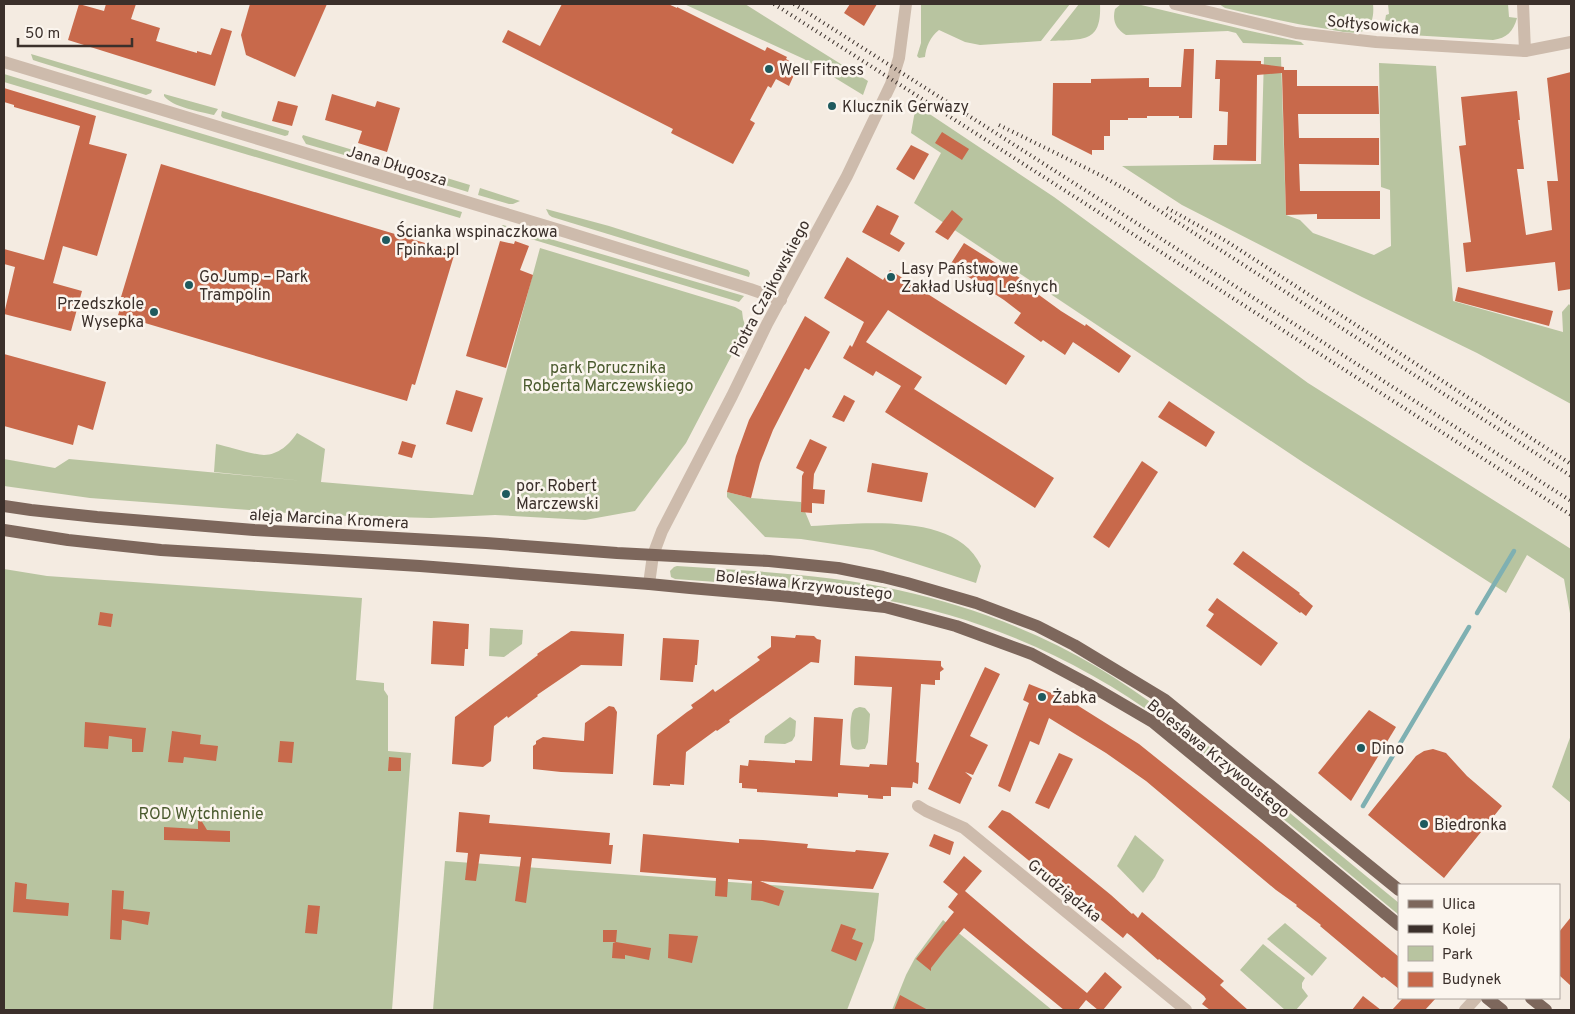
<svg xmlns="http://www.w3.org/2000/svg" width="1575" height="1014" font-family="Overpass,sans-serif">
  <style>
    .green { fill: #b8c4a0 }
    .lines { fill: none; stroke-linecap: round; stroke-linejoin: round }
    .stream { stroke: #7fb0b2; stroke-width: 4.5 }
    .building { fill: #c8694b }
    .minor { stroke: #cdbbac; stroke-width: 12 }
    .major { stroke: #7d675c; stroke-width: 12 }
    .rail { stroke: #3b302b; stroke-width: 4; stroke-dasharray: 1 4; stroke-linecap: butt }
    .poi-dot { fill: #1f5a5e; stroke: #fbf5ee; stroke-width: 2 }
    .labels { text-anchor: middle; stroke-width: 5; stroke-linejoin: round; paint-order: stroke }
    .street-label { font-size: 16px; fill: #3b302b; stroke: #fbf5ee }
    .poi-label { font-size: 16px; fill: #3b302b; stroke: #fbf5ee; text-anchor: start }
    .park-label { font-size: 16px; fill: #4a5a2e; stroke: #fbf5ee }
  </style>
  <rect width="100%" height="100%" fill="#f4ebe1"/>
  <g class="green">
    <polygon points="684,4 745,4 868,81 863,95 804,59"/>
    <path d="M921,4H1070L1041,41L980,45L965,42L939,30C930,37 926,47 925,57L919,58L917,56L921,43Z"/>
    <path d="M1079,4H1100C1102,44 1082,39 1050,41Z"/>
    <path d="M1121,4H1137L1246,30L1301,42L1304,45L1243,43L1236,33L1228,31L1126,35C1116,29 1112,21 1115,9Z"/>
    <path d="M1219,4H1373C1374,14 1373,26 1363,31C1353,35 1338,31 1328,29C1294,24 1260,16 1225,8Z"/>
    <path d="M1388,4H1508L1509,17L1517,18C1513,32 1507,38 1493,40L1394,34L1383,27L1381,21H1385L1386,15L1389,14Z"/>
    <polygon points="31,54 152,90 151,93 146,95 39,62 33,60"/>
    <polygon points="1264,57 1281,57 1286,215 1300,220 1313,233 1374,255 1391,246 1390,190 1381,187 1379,63 1436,66 1453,301 1563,332 1562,312 1569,304 1571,307 1571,404 1477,353 1362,297 1182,205 1122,166 1261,164"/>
    <polygon points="4,74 462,212 460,218 4,82"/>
    <path d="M164,94L218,109L214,115C201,112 172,107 164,96Z"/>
    <polygon points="916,105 1054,197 1308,383 1571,549 1571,619 1564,579 1527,555 1506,593 1304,463 914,203 941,153 911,133"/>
    <polygon points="222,111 289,131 288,135 285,136 223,118 221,116"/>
    <polygon points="303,135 383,159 382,162 379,165 306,144 302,137"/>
    <polygon points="427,172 470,185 468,192 435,182"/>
    <polygon points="480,188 520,201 513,204 509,204 478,195"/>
    <polygon points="546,209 609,226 748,270 750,273 749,277 552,217 549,215"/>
    <polygon points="503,225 744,296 739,302 498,229"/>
    <path d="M540,248L735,307L742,311L743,319L746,328L686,443L635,511L585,520L495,515L431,518L315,515L90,498L4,486V459L55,468L69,459L304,481L214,472L216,444C227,446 254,455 264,455C278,455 290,444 297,433L325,449L321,482L473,495Z"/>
    <path d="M727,492L751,498L801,502L811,526C859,524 956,511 981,566L976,583L873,550L801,539L765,537L727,497Z"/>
    <path d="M677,566C751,571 826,574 898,590C967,605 1037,631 1097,667C1157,703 1209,746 1262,790C1308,828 1353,866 1399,903V915C1354,878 1310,841 1265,804C1231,776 1198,747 1163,721C1099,674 1025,637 949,615C860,589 767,586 675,579L671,577L670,571L674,567Z"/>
    <polygon points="4,569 47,576 362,598 356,680 384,683 384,690 388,696 388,751 411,753 392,1010 4,1010"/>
    <polygon points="490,628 523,630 522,644 504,657 489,656"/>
    <path d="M860,707L865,708L870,714L868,742L865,749C862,749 856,751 853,748C849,745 850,715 853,711C855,708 856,708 860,707Z"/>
    <polygon points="790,717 796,721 795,736 792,741 785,744 764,743 765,736"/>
    <polygon points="1571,735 1571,803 1552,787"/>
    <polygon points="1135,835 1164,860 1155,877 1143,893 1117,866"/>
    <polygon points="445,861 879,893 874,940 847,1010 433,1010"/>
    <polygon points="943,920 1052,1010 892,1010 906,975 915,958"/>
    <polygon points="1285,923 1327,958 1312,976 1267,939"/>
    <polygon points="1263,944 1305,978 1302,983 1302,988 1308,996 1296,1010 1285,1010 1240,970"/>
  </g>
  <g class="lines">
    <g class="stream">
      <polyline points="1477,613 1514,551"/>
      <polyline points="1363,806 1469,627"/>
    </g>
  </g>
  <g class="building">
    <polygon points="79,4 104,11 106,4 136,4 131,19 160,28 156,41 197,53 197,51 211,55 221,28 232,31 215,86 68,40"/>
    <polygon points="250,4 327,4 295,77 246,55 241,35"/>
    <polygon points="562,4 668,4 677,8 677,7 765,51 767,47 787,57 786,59 798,66 789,86 776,79 771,88 768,86 750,120 755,123 733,164 671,133 673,129 502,42 508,30 540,46"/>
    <polygon points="850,4 877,4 864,26 844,13"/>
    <polygon points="1184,49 1194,49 1192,118 1179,118 1179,116 1147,116 1147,118 1128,118 1128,120 1110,120 1110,136 1104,136 1104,150 1092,150 1092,155 1052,135 1053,83 1091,83 1091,79 1149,78 1149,87 1181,87"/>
    <polygon points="1216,60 1261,61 1261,64 1284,67 1284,70 1297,70 1297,86 1378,86 1379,114 1298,114 1299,138 1379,138 1379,165 1299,164 1300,191 1380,191 1380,219 1317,219 1317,214 1286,215 1282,73 1257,75 1256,161 1213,160 1214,145 1227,145 1228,112 1219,111 1220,79 1215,79"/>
    <polygon points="1571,72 1571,289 1558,291 1555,262 1466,272 1463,243 1471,242 1459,146 1466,145 1461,97 1517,91 1520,120 1518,120 1524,169 1517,169 1526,235 1552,230 1547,181 1558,181 1547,78"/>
    <polygon points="4,88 96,116 89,144 127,154 97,256 63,246 53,283 82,291 71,331 4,314 15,267 4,264 4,249 44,260 80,126 14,107 14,105 4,102"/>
    <polygon points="332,94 375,107 377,101 400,108 387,152 358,143 362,131 325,120"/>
    <polygon points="278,101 298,106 292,126 272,121"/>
    <polygon points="942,132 969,149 962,160 935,143"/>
    <polygon points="911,145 929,154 914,180 896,169"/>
    <polygon points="161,164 455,252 415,385 412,384 407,401 118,315 124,297 121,297"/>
    <polygon points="877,205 899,216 890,234 905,243 899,252 862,232"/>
    <polygon points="952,210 963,219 948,240 935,232"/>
    <polygon points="500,241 514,244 515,241 529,246 520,270 533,275 506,368 466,356"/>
    <polygon points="964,243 1020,278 1037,289 1035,292 1061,311 1085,326 1086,324 1131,356 1119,373 1073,342 1065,355 1043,340 1041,342 1014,323 1021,313 1004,300 950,265"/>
    <polygon points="847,257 883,280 890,270 1025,356 1006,385 888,310 866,342 922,377 914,389 1054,478 1035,508 885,412 901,386 876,371 873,376 843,358 850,345 852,347 864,322 824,298"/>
    <polygon points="1458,287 1553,311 1549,326 1455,301"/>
    <polygon points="805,316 830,332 809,370 805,368 773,430 760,463 751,498 727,492 736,456 749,420"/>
    <polygon points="4,354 106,382 93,430 78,425 73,445 4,426"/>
    <polygon points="456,390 483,398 472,432 446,424"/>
    <polygon points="844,395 855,401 844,422 832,417"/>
    <polygon points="1169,401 1215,432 1206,447 1158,417"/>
    <polygon points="810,439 827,447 814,474 813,489 825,490 824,504 812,503 812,513 801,512 802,476 804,472 796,468"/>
    <polygon points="402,441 416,445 412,458 398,454"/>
    <polygon points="1142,461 1158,472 1109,548 1093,537"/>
    <polygon points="872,463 928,473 922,502 867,492"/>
    <polygon points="1243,551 1300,593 1299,594 1313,606 1306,616 1301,612 1300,613 1233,564"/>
    <polygon points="1217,598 1278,643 1261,666 1206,626 1214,614 1208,610"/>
    <polygon points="100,612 113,614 111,627 98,625"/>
    <polygon points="433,621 469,624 468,649 465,649 464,666 431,664"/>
    <polygon points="571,631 624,634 622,666 581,665 537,695 538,696 508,718 507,716 494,726 491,761 483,767 452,764 455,717 538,655 537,654"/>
    <polygon points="796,635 814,636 817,639 821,640 819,663 811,662 729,720 730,722 717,731 716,730 686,752 684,785 670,784 670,786 653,785 657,735 687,712 693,708 691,705 704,696 713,689 715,692 721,688 760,660 757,657 771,647 771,636 795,638"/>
    <polygon points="663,638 699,640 697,665 695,665 693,682 660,680"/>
    <polygon points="855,656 941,661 941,666 944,669 940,672 940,680 935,680 935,685 921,684 916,762 919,763 918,784 913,782 912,788 891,787 891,796 883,796 883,799 868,798 868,795 838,793 838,797 757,792 757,789 742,788 742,783 739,783 740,765 748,766 749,760 795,763 795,760 812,761 814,717 843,719 840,765 869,767 870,764 887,765 892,687 854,685"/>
    <polygon points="985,667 1000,674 970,736 988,745 973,775 965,772 972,778 960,804 928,789"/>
    <polygon points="1029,684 1069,700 1139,744 1261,842 1399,957 1399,989 1384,977 1382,978 1320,926 1321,925 1296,906 1297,905 1276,890 1146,781 1106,753 1049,718 1039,745 1030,741 1010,792 998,786 1029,703 1023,700"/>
    <polygon points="609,706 614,707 617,712 613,774 561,772 533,769 533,746 536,744 536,741 543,737 584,741 585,723"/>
    <polygon points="1369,710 1396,727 1351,801 1318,773"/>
    <polygon points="85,722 146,728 143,752 132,752 132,739 109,736 108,749 84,747"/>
    <polygon points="172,731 201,735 200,744 218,746 216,761 184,757 183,763 168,762"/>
    <polygon points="280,741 294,742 292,763 278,762"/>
    <polygon points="1433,749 1446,753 1467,776 1502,806 1444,878 1368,815 1416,756 1424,751"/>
    <polygon points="1059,753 1073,759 1049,809 1035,803"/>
    <polygon points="389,757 401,758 401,771 388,771"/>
    <polygon points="1002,810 1010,813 1062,855 1111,895 1132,914 1133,913 1138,918 1142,912 1224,981 1220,985 1248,1010 1210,1010 1202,1004 1206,999 1204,996 1159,959 1158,960 1131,936 1127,933 1123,938 988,827"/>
    <polygon points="459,812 490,815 489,823 610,833 609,845 613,845 611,864 532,858 526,903 515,901 521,857 480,854 476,881 465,880 468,853 456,852"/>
    <polygon points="198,815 207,830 230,831 230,842 164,840 164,827 198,829"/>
    <polygon points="643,834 739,843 739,839 763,840 808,844 807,848 855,852 856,850 889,853 873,889 760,881 784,891 779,906 762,901 751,900 752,881 728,879 727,897 715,896 716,878 640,872"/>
    <polygon points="934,834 954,842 950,855 929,846"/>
    <polygon points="964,856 982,871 965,891 1026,943 1087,993 1105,972 1122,987 1103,1010 1098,1010 1086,1000 1078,1010 1064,1010 964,928 945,950 931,968 931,971 916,959 954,912 948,907 958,894 943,882"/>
    <polygon points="15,882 27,884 26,899 69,903 68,916 13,912"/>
    <polygon points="112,890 124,891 123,909 150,912 148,925 122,920 121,940 110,939"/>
    <polygon points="308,905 320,906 317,934 305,933"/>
    <polygon points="1571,917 1571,986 1559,975 1559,932"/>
    <polygon points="841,924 856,929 852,939 863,943 856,961 831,951"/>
    <polygon points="603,930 617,930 616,942 651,948 649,960 625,955 625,959 612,958 613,943 616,942 603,942"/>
    <polygon points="669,934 698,936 692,963 668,958"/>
    <polygon points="900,995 928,1010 894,1010"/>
    <polygon points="1363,996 1381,1010 1352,1010"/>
    <polygon points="1403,998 1436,998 1425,1010 1392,1010"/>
  </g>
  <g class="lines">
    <g class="minor">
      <polyline points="1175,4 1296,33 1376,42 1525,51 1571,42"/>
      <polyline points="1523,4 1525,51"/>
      <polyline points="4,62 566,232 750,289 781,300"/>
      <polyline points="649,584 653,555 662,531 732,396 767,324 847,176 891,84 899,58 906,4"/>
      <polyline points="918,806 926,811 964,828 1186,1010"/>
      <polyline points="1465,1010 1476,998"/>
    </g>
    <g class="major">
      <polyline points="4,506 31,510 97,517 254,530 486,543 617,553 769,561 838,568 883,577 907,583 976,603 1037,626 1074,645 1165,700 1399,890"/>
      <polyline points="4,530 68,540 161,550 420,566 649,584 690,588 781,596 885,607 956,626 1032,654 1088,684 1153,722 1399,925"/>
      <polyline points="1487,998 1502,1010"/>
      <polyline points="1531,998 1546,1010"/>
    </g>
    <g class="rail">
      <polyline points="774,4 1571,515"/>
      <polyline points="794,4 1571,501"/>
      <polyline points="999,125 1102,176 1132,193 1571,476"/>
      <polyline points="1167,208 1226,241 1571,464"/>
    </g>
  </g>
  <g class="poi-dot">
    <circle cx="769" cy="69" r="5"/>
    <circle cx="832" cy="106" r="5"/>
    <circle cx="386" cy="240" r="5"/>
    <circle cx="891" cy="277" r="5"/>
    <circle cx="189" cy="285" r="5"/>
    <circle cx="154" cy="312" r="5"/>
    <circle cx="506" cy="494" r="5"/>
    <circle cx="1042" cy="697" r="5"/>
    <circle cx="1361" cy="748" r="5"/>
    <circle cx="1424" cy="824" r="5"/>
  </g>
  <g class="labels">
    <g class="street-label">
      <text transform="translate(1373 24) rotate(5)" y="6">Sołtysowicka</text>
      <text transform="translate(397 165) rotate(17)" y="6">Jana Długosza</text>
      <text transform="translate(769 288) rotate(-62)" y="6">Piotra Czajkowskiego</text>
      <text transform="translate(329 518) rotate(3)" y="6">aleja Marcina Kromera</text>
      <text transform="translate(804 584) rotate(6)" y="6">Bolesława Krzywoustego</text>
      <text transform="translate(1219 758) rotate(39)" y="6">Bolesława Krzywoustego</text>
      <text transform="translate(1065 890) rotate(39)" y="6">Grudziądzka</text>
    </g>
    <g class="poi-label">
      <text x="779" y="75">Well Fitness</text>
      <text x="842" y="112">Klucznik Gerwazy</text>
      <text x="396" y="237">Ścianka wspinaczkowa<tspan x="396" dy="18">Fpinka.pl</tspan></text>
      <text x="901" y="274">Lasy Państwowe<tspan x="901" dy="18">Zakład Usług Leśnych</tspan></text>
      <text x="199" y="282">GoJump – Park<tspan x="199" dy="18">Trampolin</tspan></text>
      <text x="144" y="309" text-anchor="end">Przedszkole<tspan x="144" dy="18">Wysepka</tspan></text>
      <text x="516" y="491">por. Robert<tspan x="516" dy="18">Marczewski</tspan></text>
      <text x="1052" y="703">Żabka</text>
      <text x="1371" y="754">Dino</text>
      <text x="1434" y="830">Biedronka</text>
    </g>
    <g class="park-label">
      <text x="608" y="373">park Porucznika<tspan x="608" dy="18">Roberta Marczewskiego</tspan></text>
      <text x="201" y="819">ROD Wytchnienie</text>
    </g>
  </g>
  <rect width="1575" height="1014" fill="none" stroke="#3b302b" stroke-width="10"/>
  <rect x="1398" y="884" width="162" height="115" fill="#fbf5ee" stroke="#aea6a0"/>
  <rect x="1408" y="900" width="25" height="8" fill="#7d675c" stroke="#aea6a0"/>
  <text x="1442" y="909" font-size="15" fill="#3b302b">Ulica</text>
  <rect x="1408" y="925" width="25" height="8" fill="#3b302b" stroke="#aea6a0"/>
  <text x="1442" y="934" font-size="15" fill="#3b302b">Kolej</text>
  <rect x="1408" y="946" width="25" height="15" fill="#b8c4a0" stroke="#aea6a0"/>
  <text x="1442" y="959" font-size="15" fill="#3b302b">Park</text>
  <rect x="1408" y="972" width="25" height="15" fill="#c8694b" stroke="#aea6a0"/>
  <text x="1442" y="984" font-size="15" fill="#3b302b">Budynek</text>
  <path d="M18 38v8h114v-8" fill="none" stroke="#3b302b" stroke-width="2.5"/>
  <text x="25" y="38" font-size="15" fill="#3b302b" stroke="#fbf5ee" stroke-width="4" paint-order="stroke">50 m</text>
</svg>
